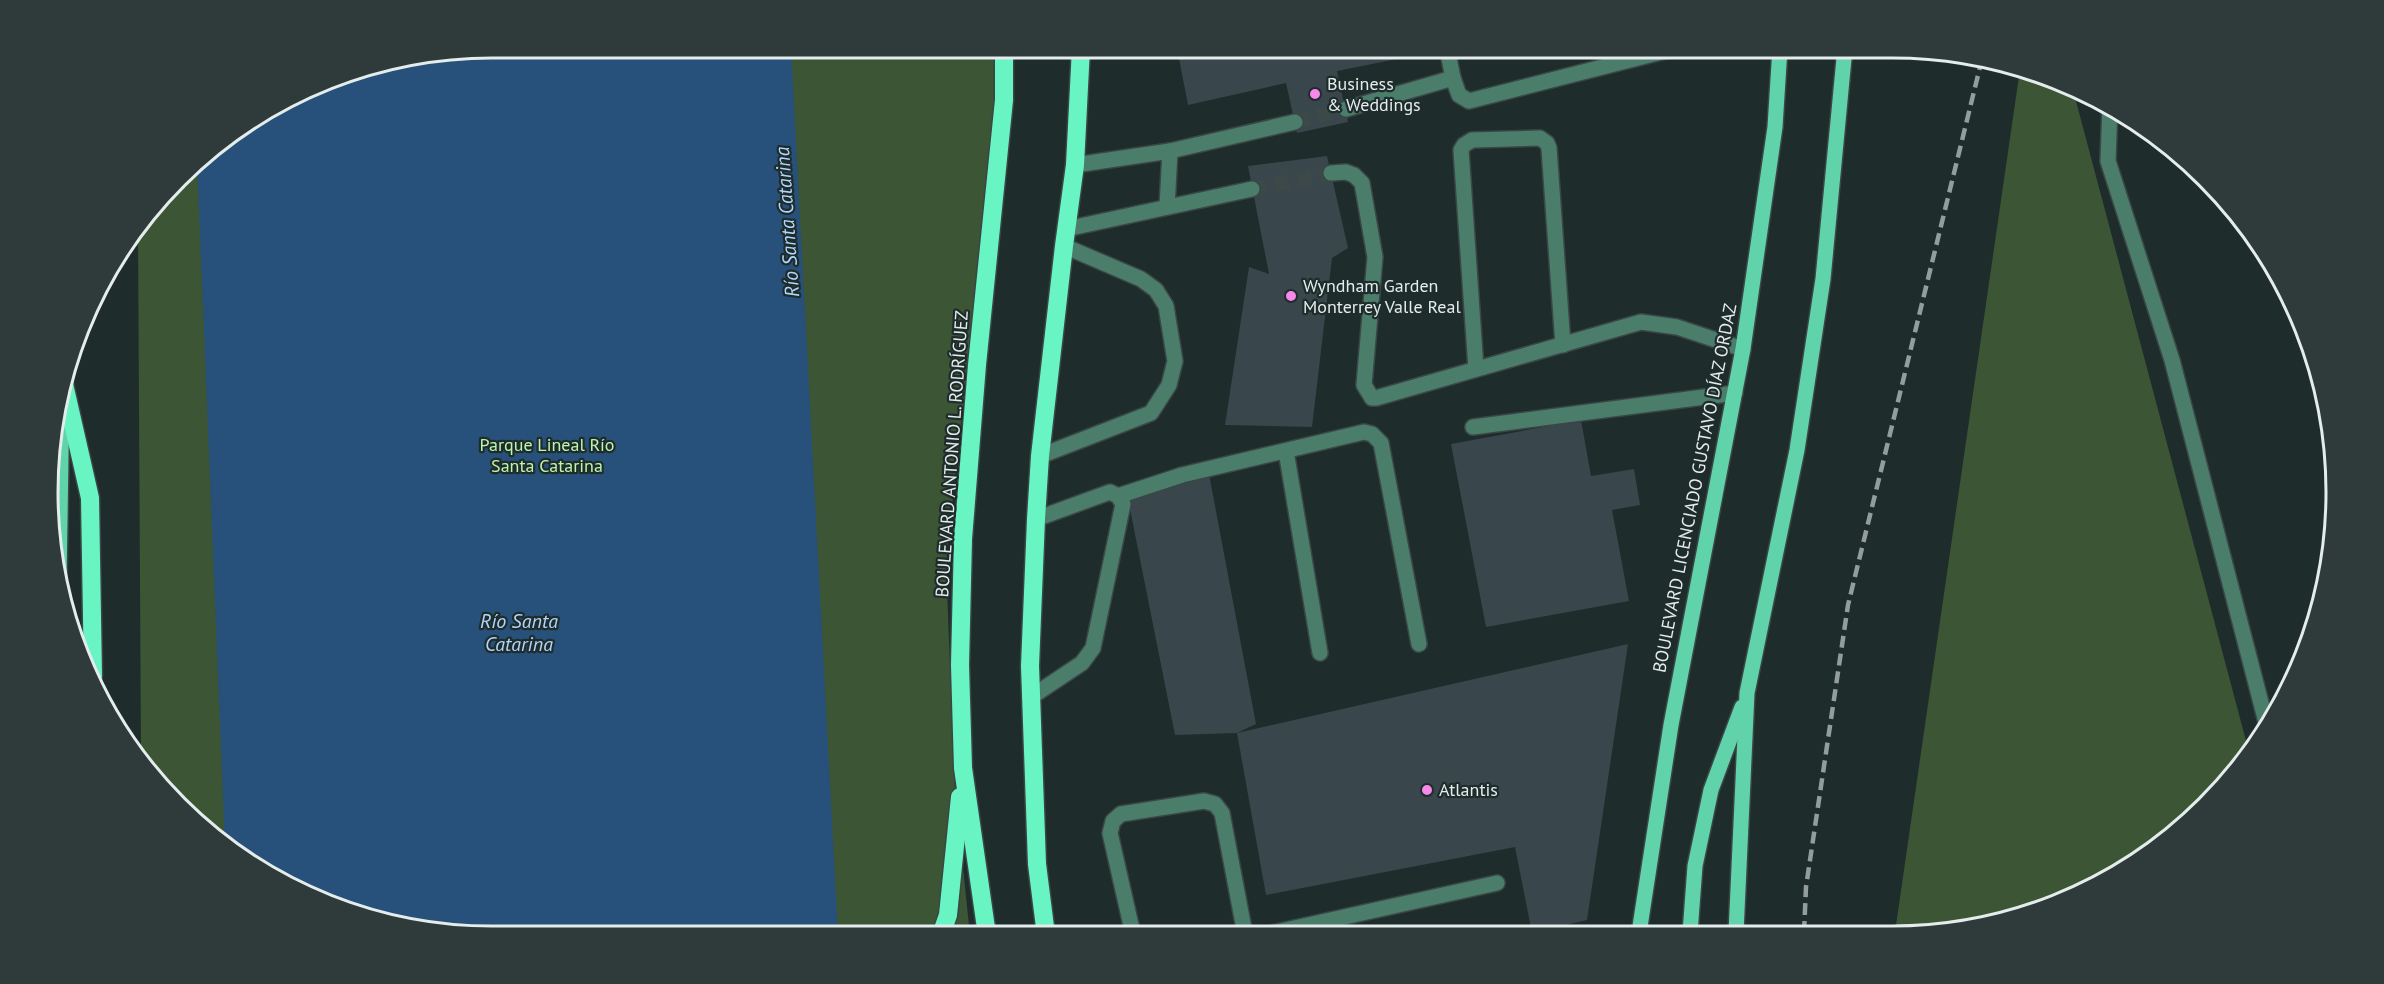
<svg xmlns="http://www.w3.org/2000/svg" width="2384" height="984" font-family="'PT Sans',sans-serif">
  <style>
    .green { fill: #3b5535 }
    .water { fill: #27517a }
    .building { fill: #39464b }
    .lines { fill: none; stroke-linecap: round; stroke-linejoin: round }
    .minor-tunnel { stroke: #3d4949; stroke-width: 15; stroke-dasharray: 15 8; stroke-linecap: butt }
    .minor-casing { stroke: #3b4747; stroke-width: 18 }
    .major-casing { stroke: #3b4747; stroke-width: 18 }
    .highway-casing { stroke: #3b4747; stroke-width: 21 }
    .minor { stroke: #4b7e6a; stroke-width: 15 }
    .major { stroke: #61d3aa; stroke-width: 15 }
    .highway { stroke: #68f5c3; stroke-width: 18 }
    .rail { stroke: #939d9d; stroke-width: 4.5; stroke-dasharray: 12 6; stroke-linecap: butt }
    .poi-dot { fill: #f888ea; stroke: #1f2c2c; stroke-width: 2 }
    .labels { text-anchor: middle; stroke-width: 4.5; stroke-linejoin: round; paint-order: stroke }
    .poi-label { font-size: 18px; fill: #e4ecec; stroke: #1f2c2c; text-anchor: start }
    .park-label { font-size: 18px; fill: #bcf5ad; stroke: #1f2c2c }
    .street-label { font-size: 18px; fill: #e4ecec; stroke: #1f2c2c }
    .water-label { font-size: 20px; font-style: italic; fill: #b1d6fd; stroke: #1f2c2c }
    .rim { fill: none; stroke: #e4ecec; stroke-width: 3 }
  </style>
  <rect width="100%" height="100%" fill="#1f2c2c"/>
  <g class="green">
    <polygon points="492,48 1001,48 946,564 955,791 970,935 492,936 350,913 221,844 158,784 141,761 138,233 200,158 270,107 349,72"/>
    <polygon points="2020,69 2034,71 2081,93 2076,101 2249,752 2184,826 2062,902 1950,932 1895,932"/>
  </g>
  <polygon class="water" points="492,48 791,48 838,935 492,936 350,913 225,846 197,161 270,107 349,72"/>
  <g class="building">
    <polygon points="1177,48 1400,48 1402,58 1337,71 1348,122 1297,133 1286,83 1188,105"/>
    <polygon points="1327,156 1348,248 1332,258 1312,427 1225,425 1249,267 1269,274 1248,166"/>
    <polygon points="1581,420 1591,476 1634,469 1640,505 1612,510 1629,601 1486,627 1451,444"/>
    <polygon points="1209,474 1256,724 1237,733 1628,644 1587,920 1532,933 1515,847 1266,895 1237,733 1175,735 1127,494"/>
  </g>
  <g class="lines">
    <g class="minor-tunnel">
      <polyline points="1295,122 1346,109"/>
      <polyline points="1252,189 1331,173"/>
    </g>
    <g class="minor-casing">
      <g id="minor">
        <polyline points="1447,48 1453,78"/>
        <polyline points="2110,105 2108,161 2172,360 2267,726"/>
        <polyline points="1346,109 1453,78 1459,95 1469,101 1677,48"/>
        <polyline points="1075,165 1170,151 1295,122"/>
        <polyline points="1331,173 1346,172 1354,175 1362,183 1375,257 1364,385 1372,398 1376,398 1641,322 1677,327 1743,349"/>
        <polyline points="1167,207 1170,151"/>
        <polyline points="1066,229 1252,189"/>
        <polyline points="1476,369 1461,150 1464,145 1472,140 1540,138 1547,143 1549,148 1563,345"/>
        <polyline points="1473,427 1735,393"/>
        <polyline points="1286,451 1320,653"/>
        <polyline points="1040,456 1151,413 1169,385 1175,361 1166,306 1156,290 1141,279 1064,246"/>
        <polyline points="1118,496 1182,475 1364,432 1372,434 1381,443 1419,644"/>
        <polyline points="1031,697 1082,663 1093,648 1123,504 1118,496 1110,492 1036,519"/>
        <polyline points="1133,934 1110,833 1113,821 1121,814 1204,801 1215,804 1222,813 1245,934"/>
        <polyline points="1268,934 1497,883"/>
      </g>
    </g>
    <g class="major-casing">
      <g id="major">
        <polyline points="59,584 62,392"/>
        <polyline points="1639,933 1671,725 1743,349 1775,127 1780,48"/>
        <polyline points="1690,933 1695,866 1711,790 1742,707"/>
        <polyline points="1736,933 1747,693 1797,450 1823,279 1845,48"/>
      </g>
    </g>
    <g class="highway-casing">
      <g id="highway">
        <polyline points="64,384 90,498 93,676"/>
        <polyline points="941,935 948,915 960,797"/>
        <polyline points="987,935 963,768 960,665 963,539 977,365 1004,100 1004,48"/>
        <polyline points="1046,935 1037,864 1030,666 1036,519 1040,456 1064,246 1075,165 1081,48"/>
      </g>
    </g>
    <use href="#minor" class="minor"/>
    <use href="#major" class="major"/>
    <use href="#highway" class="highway"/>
    <polyline class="rail" points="1804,933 1806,887 1848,605 1981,63"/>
  </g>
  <g class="poi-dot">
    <circle cx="1315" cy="94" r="6"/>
    <circle cx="1291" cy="296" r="6"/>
    <circle cx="1427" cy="790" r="6"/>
  </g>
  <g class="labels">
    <g class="poi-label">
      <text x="1327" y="90">Business<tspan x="1327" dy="21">&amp; Weddings</tspan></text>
      <text x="1303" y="292">Wyndham Garden<tspan x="1303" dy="21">Monterrey Valle Real</tspan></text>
      <text x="1439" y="796">Atlantis</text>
    </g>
    <g class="park-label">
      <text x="547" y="451">Parque Lineal Río<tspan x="547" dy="21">Santa Catarina</tspan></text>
    </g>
    <g class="street-label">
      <text transform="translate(952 454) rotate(-86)" y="6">BOULEVARD ANTONIO L. RODRÍGUEZ</text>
      <text transform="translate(1695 488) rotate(-79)" y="6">BOULEVARD LICENCIADO GUSTAVO DÍAZ ORDAZ</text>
    </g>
    <g class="water-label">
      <text transform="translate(787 222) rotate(-94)" y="7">Río Santa Catarina</text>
      <text x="519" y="628">Río Santa<tspan x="519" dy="23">Catarina</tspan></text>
    </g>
  </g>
  <path d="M0 0H2384V984H0ZM492 58H1892A434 434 0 0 1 2326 492V492A434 434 0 0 1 1892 926H492A434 434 0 0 1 58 492V492A434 434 0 0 1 492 58Z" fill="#2f3b3b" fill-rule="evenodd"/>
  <path class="rim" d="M492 58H1892A434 434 0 0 1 2326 492V492A434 434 0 0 1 1892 926H492A434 434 0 0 1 58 492V492A434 434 0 0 1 492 58Z"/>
</svg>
